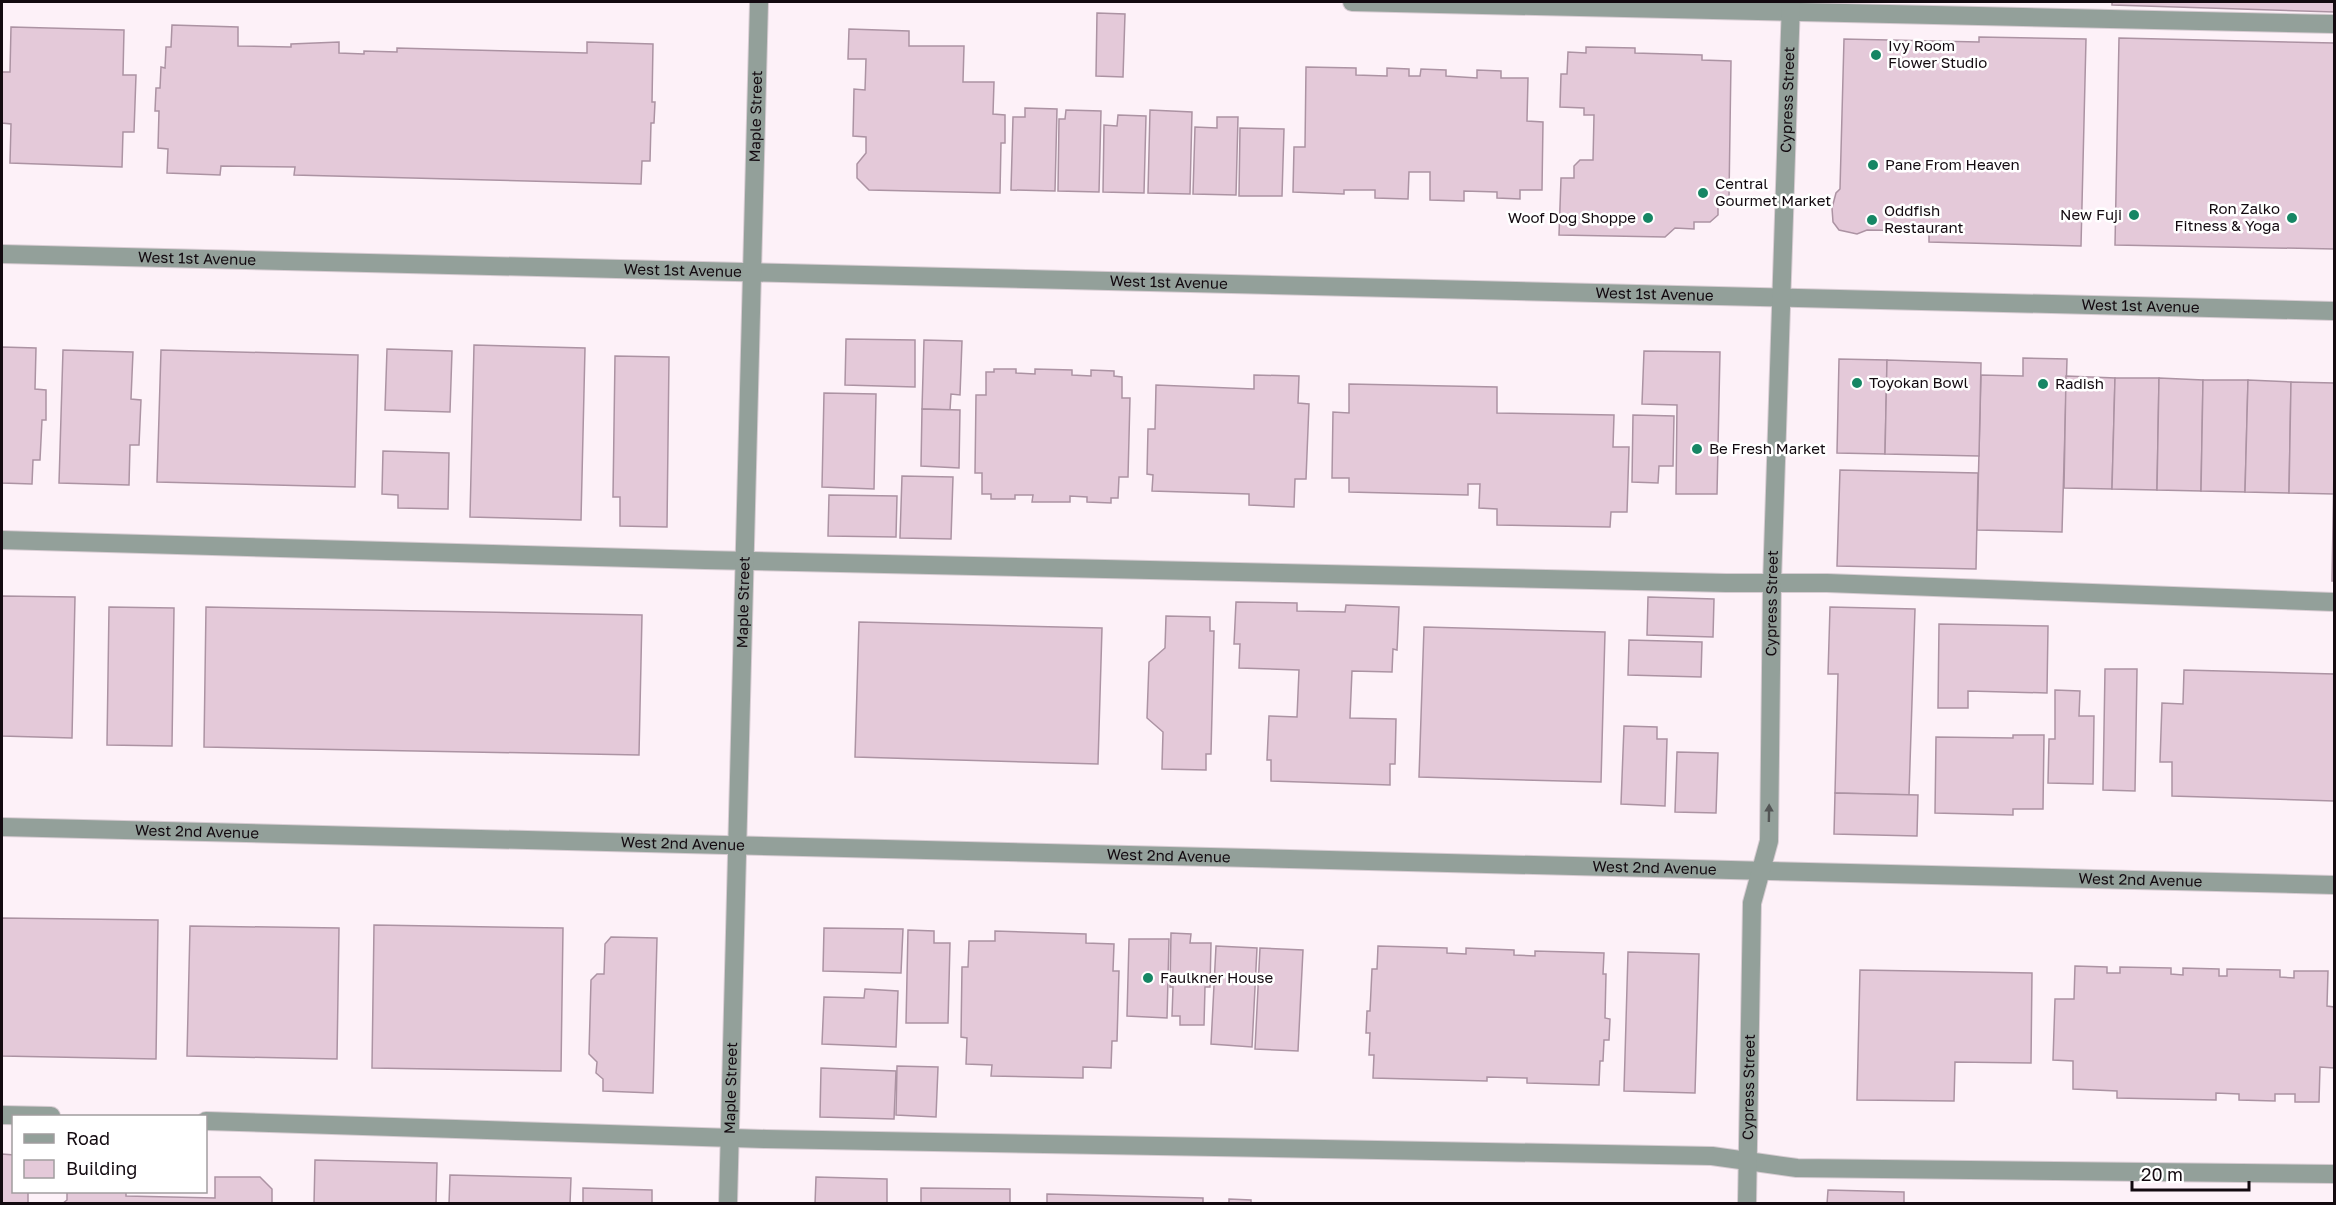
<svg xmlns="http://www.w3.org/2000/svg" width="2336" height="1205" font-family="'Golos Text',sans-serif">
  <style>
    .building { fill: #e4c9d9; stroke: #ac93a3; stroke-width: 1.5 }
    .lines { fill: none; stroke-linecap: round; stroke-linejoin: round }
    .lane-casing { stroke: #d8ccd3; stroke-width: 20 }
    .street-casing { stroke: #d8ccd3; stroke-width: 20 }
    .lane { stroke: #93a09a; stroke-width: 18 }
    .street { stroke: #93a09a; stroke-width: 18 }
    .oneway { fill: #535555 }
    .poi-dot { fill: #168664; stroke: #fff; stroke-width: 2 }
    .labels { text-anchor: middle; stroke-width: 5; stroke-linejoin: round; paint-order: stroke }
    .poi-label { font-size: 15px; fill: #130a10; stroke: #fff; text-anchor: start }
    .street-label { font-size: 15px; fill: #130a10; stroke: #fff }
  </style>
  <rect width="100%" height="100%" fill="#fdf1f8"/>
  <g class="building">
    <polygon points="2112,2 2334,2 2334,12 2112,5"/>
    <polygon points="1097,13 1125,14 1123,77 1096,76"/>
    <polygon points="172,25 238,27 238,46 291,47 291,44 339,42 339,53 364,54 364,51 397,52 397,48 587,53 587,42 653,44 652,102 655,102 654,123 651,123 650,161 642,161 641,184 294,175 295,167 221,166 220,175 167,173 168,149 158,148 159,111 155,111 156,88 160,88 161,67 165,68 166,47 171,47"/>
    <polygon points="11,27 124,30 123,75 136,75 134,132 123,132 122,167 10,163 11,124 2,123 2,72 10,72"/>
    <polygon points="849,29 909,31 909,46 964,46 963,82 994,82 993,114 1005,115 1005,143 1001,143 1000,193 869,190 857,178 857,164 866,153 866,137 853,136 854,89 865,90 866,59 848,59"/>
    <polygon points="1979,37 2086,39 2081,246 1929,242 1929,231 1867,230 1857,234 1839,230 1833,222 1832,208 1836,193 1840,189 1844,39 1979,42"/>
    <polygon points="2119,38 2334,43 2334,249 2115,245"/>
    <polygon points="1586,47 1635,48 1635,53 1702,55 1702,60 1731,61 1729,197 1718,207 1718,215 1710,222 1694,222 1694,229 1675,228 1665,237 1559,235 1561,178 1574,178 1574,166 1580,160 1593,160 1594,115 1584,115 1584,108 1560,107 1561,74 1567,74 1568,52 1586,53"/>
    <polygon points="1306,67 1356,68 1356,75 1387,76 1387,68 1409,69 1409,76 1420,76 1421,69 1446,70 1446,76 1477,78 1477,70 1501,71 1501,78 1528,78 1527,121 1543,122 1542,190 1520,190 1520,199 1497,198 1497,192 1464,191 1464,201 1430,200 1430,172 1409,172 1408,199 1375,198 1375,190 1344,190 1344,194 1293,192 1294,147 1305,147"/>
    <polygon points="1025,108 1057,109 1055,191 1011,190 1013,117 1025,117"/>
    <polygon points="1066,110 1101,111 1099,192 1058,191 1059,119 1065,119"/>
    <polygon points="1150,110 1192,112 1190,194 1148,193"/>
    <polygon points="1118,115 1146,116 1144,193 1103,192 1104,125 1117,126"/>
    <polygon points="1217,117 1238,117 1236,195 1193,194 1195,127 1217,128"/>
    <polygon points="1240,128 1284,129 1282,196 1239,196"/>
    <polygon points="846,339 915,340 915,387 845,385"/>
    <polygon points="924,340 962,341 960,395 951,394 950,410 922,409"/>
    <polygon points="474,345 585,348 581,520 470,517"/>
    <polygon points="2,347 36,348 35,389 46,390 46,420 42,420 40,460 33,460 32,484 2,483"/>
    <polygon points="387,349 452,351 450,412 385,410"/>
    <polygon points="63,350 133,352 131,399 141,400 139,445 130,445 129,485 59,483"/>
    <polygon points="161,350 358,355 355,487 157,482"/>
    <polygon points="1644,351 1720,352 1717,494 1676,494 1677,405 1642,404"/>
    <polygon points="615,356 669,357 667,527 620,526 620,497 613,497"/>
    <polygon points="2023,358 2067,359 2062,532 1977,530 1981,375 2023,376"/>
    <polygon points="1839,359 1887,360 1885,454 1837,453"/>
    <polygon points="1887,360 1981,363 1979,456 1885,454"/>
    <polygon points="994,369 1016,369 1016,373 1035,374 1035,369 1072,370 1072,375 1091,376 1091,370 1114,371 1114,376 1122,377 1122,398 1130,398 1128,477 1119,477 1118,498 1111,498 1111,503 1087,502 1087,497 1070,496 1070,502 1032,502 1033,495 1015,495 1015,499 991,499 991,494 982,494 982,473 975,473 976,395 986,395 986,372 994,372"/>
    <polygon points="1254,375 1299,376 1298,403 1309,404 1306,479 1295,479 1294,507 1249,505 1249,494 1152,491 1153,475 1147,474 1148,429 1155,429 1156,385 1254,389"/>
    <polygon points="2066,376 2115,378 2112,489 2064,488"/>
    <polygon points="2115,378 2159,378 2157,490 2112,489"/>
    <polygon points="2159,378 2203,380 2201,491 2157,490"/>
    <polygon points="2203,380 2248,380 2245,492 2201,491"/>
    <polygon points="2248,380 2291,382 2289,493 2245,492"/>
    <polygon points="2291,382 2334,383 2334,494 2289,493"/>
    <polygon points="1349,384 1497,387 1497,413 1614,415 1613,447 1629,447 1627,512 1611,512 1610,527 1497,525 1497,509 1479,508 1480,484 1468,484 1468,495 1349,492 1349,478 1332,478 1333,412 1349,413"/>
    <polygon points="824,393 876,394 874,489 822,487"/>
    <polygon points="922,409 960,410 959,468 921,466"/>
    <polygon points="1633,415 1674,416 1673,466 1659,466 1658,483 1632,482"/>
    <polygon points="383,451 449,453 448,509 398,508 398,495 382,494"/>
    <polygon points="2334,466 2334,581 2332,581"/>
    <polygon points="1840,470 1978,473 1976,569 1837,566"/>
    <polygon points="902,476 953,477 951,539 900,538"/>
    <polygon points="829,495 897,496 896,537 828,536"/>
    <polygon points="2,596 75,597 72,738 2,736"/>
    <polygon points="1648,597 1714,599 1713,637 1647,635"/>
    <polygon points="1236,602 1297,603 1297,611 1345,612 1346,605 1399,607 1397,650 1393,649 1392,672 1352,671 1350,718 1396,719 1395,764 1390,764 1390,785 1271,781 1271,760 1267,760 1269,716 1297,717 1299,670 1239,668 1240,644 1234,644"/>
    <polygon points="109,607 174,608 172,746 107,745"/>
    <polygon points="206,607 642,615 639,755 204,747"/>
    <polygon points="1830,607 1915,609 1909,795 1835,793 1838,674 1828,674"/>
    <polygon points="1166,616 1210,617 1210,631 1214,631 1211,754 1206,754 1206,770 1162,769 1163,732 1147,718 1149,662 1165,648"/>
    <polygon points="859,622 1102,628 1098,764 855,757"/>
    <polygon points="1939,624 2048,626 2047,693 1968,691 1968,708 1938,708"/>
    <polygon points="1424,627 1605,632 1601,782 1419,777"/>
    <polygon points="1629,640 1702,642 1701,677 1628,675"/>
    <polygon points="2105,669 2137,669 2135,791 2103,790"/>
    <polygon points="2184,670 2334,674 2334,801 2172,796 2172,762 2160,762 2162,703 2183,704"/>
    <polygon points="2055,690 2080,691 2079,716 2094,716 2093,784 2048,783 2049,739 2055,739"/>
    <polygon points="1624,726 1657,727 1657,739 1667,739 1665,806 1621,804"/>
    <polygon points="2013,735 2044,735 2043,809 2013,809 2013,815 1935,813 1936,737 2013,738"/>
    <polygon points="1677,752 1718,753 1716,813 1675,812"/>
    <polygon points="1835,793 1918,795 1917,836 1834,834"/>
    <polygon points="2,918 158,920 156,1059 2,1056"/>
    <polygon points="374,925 563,928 561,1071 372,1068"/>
    <polygon points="190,926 339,928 337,1059 187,1056"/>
    <polygon points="824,928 903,929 901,973 823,971"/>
    <polygon points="908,930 934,931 934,943 950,943 948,1023 906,1023"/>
    <polygon points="995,931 1086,934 1086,943 1114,944 1113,971 1119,971 1117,1041 1112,1041 1111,1068 1083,1067 1083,1078 991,1076 992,1065 966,1064 967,1038 961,1037 962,967 968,967 969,941 995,941"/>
    <polygon points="1171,933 1191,934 1190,943 1211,943 1210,987 1205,987 1204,1025 1180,1025 1180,1016 1172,1016 1173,987 1170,987"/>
    <polygon points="611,937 657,938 653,1093 603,1091 603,1079 596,1073 597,1062 589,1054 591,980 597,974 604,974 605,944"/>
    <polygon points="1129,939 1169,939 1167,1018 1127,1016"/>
    <polygon points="1216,946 1257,948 1252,1047 1211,1044"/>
    <polygon points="1378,946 1447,948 1447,953 1466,954 1466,948 1514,950 1514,955 1535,956 1535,951 1604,953 1603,974 1606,974 1605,1018 1610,1019 1609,1040 1604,1040 1603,1061 1600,1061 1599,1085 1527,1083 1527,1078 1487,1077 1487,1081 1373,1078 1374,1055 1369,1055 1370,1033 1366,1033 1367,1011 1370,1011 1372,969 1377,969"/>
    <polygon points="1260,948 1303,950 1298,1051 1255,1049"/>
    <polygon points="1628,952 1699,954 1695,1093 1624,1091"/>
    <polygon points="2075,966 2107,967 2107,973 2120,973 2120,967 2171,968 2171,974 2183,975 2183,968 2219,969 2219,976 2227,976 2227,969 2280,970 2280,977 2294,978 2294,971 2328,971 2327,1006 2334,1007 2334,1068 2320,1067 2319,1102 2295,1102 2295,1094 2275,1094 2275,1101 2239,1100 2239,1094 2216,1093 2216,1100 2117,1098 2117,1091 2073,1089 2073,1061 2053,1060 2055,999 2074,999"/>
    <polygon points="1860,970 2032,973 2031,1063 1955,1062 1954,1101 1857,1100"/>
    <polygon points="865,989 898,991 896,1047 822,1044 824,997 864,998"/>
    <polygon points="897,1066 938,1067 936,1117 896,1115"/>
    <polygon points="821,1068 896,1071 894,1119 820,1117"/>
    <polygon points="2,1154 14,1155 14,1192 28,1192 28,1204 2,1204"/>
    <polygon points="315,1160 437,1163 436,1204 314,1204"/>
    <polygon points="450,1175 571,1178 570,1204 449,1204"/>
    <polygon points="215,1177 260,1177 272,1189 272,1204 62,1204 67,1200 67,1192 126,1192 126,1196 215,1198"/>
    <polygon points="816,1177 887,1179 887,1204 815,1204"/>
    <polygon points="583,1188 652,1190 652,1204 583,1204"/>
    <polygon points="921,1188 1010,1189 1010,1204 921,1204"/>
    <polygon points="1828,1190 1904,1192 1904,1204 1827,1204"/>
    <polygon points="1047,1194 1203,1198 1203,1204 1047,1204"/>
    <polygon points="1229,1199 1251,1200 1251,1204 1229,1204"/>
  </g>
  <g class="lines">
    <g class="lane-casing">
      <g id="lane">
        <polyline points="1352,2 2334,24"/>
        <polyline points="2,540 705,560 1726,583 1827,583 2334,602"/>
        <polyline points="2,1115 51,1116"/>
        <polyline points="206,1121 766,1139 1712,1156 1797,1168 2334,1174"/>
      </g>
    </g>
    <g class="street-casing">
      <g id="street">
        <path id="s1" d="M2,254L2334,311"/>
        <path id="s2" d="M2,827L2334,885"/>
        <path id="s3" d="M728,1204L759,2"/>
        <path id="s4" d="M1747,1204L1752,903L1769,841L1772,583L1791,2"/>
      </g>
    </g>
    <use href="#lane" class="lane"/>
    <use href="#street" class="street"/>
  </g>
  <defs><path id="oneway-solid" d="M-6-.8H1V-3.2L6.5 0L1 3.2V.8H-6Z" transform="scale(1.5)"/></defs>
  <use class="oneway" href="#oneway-solid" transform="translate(1769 813) rotate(-89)"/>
  <g class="poi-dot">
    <circle cx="1876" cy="55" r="6"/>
    <circle cx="1873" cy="165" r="6"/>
    <circle cx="1703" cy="193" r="6"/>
    <circle cx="2134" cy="215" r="6"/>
    <circle cx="1648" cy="218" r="6"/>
    <circle cx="2292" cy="218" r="6"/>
    <circle cx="1872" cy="220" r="6"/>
    <circle cx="1857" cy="383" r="6"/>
    <circle cx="2043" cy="384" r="6"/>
    <circle cx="1697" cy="449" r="6"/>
    <circle cx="1148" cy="978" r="6"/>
  </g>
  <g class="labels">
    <g class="poi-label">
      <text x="1888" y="51">Ivy Room<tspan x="1888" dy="17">Flower Studio</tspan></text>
      <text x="1885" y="170">Pane From Heaven</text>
      <text x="1715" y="189">Central<tspan x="1715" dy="17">Gourmet Market</tspan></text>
      <text x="2280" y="214" text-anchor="end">Ron Zalko<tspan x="2280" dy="17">Fitness &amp; Yoga</tspan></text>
      <text x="1884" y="216">Oddfish<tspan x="1884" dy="17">Restaurant</tspan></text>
      <text x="2122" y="220" text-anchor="end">New Fuji</text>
      <text x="1636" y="223" text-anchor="end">Woof Dog Shoppe</text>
      <text x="1869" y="388">Toyokan Bowl</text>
      <text x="2055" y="389">Radish</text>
      <text x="1709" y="454">Be Fresh Market</text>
      <text x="1160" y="983">Faulkner House</text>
    </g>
    <g class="street-label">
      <text dy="5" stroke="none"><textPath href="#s4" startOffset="1107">Cypress Street</textPath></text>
      <text dy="5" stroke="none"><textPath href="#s3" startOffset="1088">Maple Street</textPath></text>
      <text dy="5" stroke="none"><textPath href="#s1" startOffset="195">West 1st Avenue</textPath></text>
      <text dy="5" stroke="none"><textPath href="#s1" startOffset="681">West 1st Avenue</textPath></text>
      <text dy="5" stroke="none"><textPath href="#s1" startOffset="1167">West 1st Avenue</textPath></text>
      <text dy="5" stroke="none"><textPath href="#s1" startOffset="1653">West 1st Avenue</textPath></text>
      <text dy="5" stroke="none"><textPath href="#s1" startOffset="2139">West 1st Avenue</textPath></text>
      <text dy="5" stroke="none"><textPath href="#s3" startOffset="602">Maple Street</textPath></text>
      <text dy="5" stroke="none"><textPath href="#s4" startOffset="603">Cypress Street</textPath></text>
      <text dy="5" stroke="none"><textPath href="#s2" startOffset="195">West 2nd Avenue</textPath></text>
      <text dy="5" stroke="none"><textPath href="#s2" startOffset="681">West 2nd Avenue</textPath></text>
      <text dy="5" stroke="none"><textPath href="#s2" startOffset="1167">West 2nd Avenue</textPath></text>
      <text dy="5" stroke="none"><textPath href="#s2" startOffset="1653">West 2nd Avenue</textPath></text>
      <text dy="5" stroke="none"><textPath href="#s2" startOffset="2139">West 2nd Avenue</textPath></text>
      <text dy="5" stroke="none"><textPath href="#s4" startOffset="117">Cypress Street</textPath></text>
      <text dy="5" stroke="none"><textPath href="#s3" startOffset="116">Maple Street</textPath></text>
    </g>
  </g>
  <rect width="2336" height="1205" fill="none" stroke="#130a10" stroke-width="6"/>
  <rect x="12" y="1115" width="195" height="78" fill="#ffffff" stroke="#a19d9f" stroke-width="1.5"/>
  <rect x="24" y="1134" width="30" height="9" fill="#93a09a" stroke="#a19d9f" stroke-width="1.5"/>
  <text x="66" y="1145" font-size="18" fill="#130a10">Road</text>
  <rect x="24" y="1160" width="30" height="18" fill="#e4c9d9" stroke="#a19d9f" stroke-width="1.5"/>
  <text x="66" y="1175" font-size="18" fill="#130a10">Building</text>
  <path d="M2132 1181v9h117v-9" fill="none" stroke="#130a10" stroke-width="3"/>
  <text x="2141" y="1181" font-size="18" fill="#130a10" stroke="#ffffff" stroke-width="4.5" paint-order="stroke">20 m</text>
</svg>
